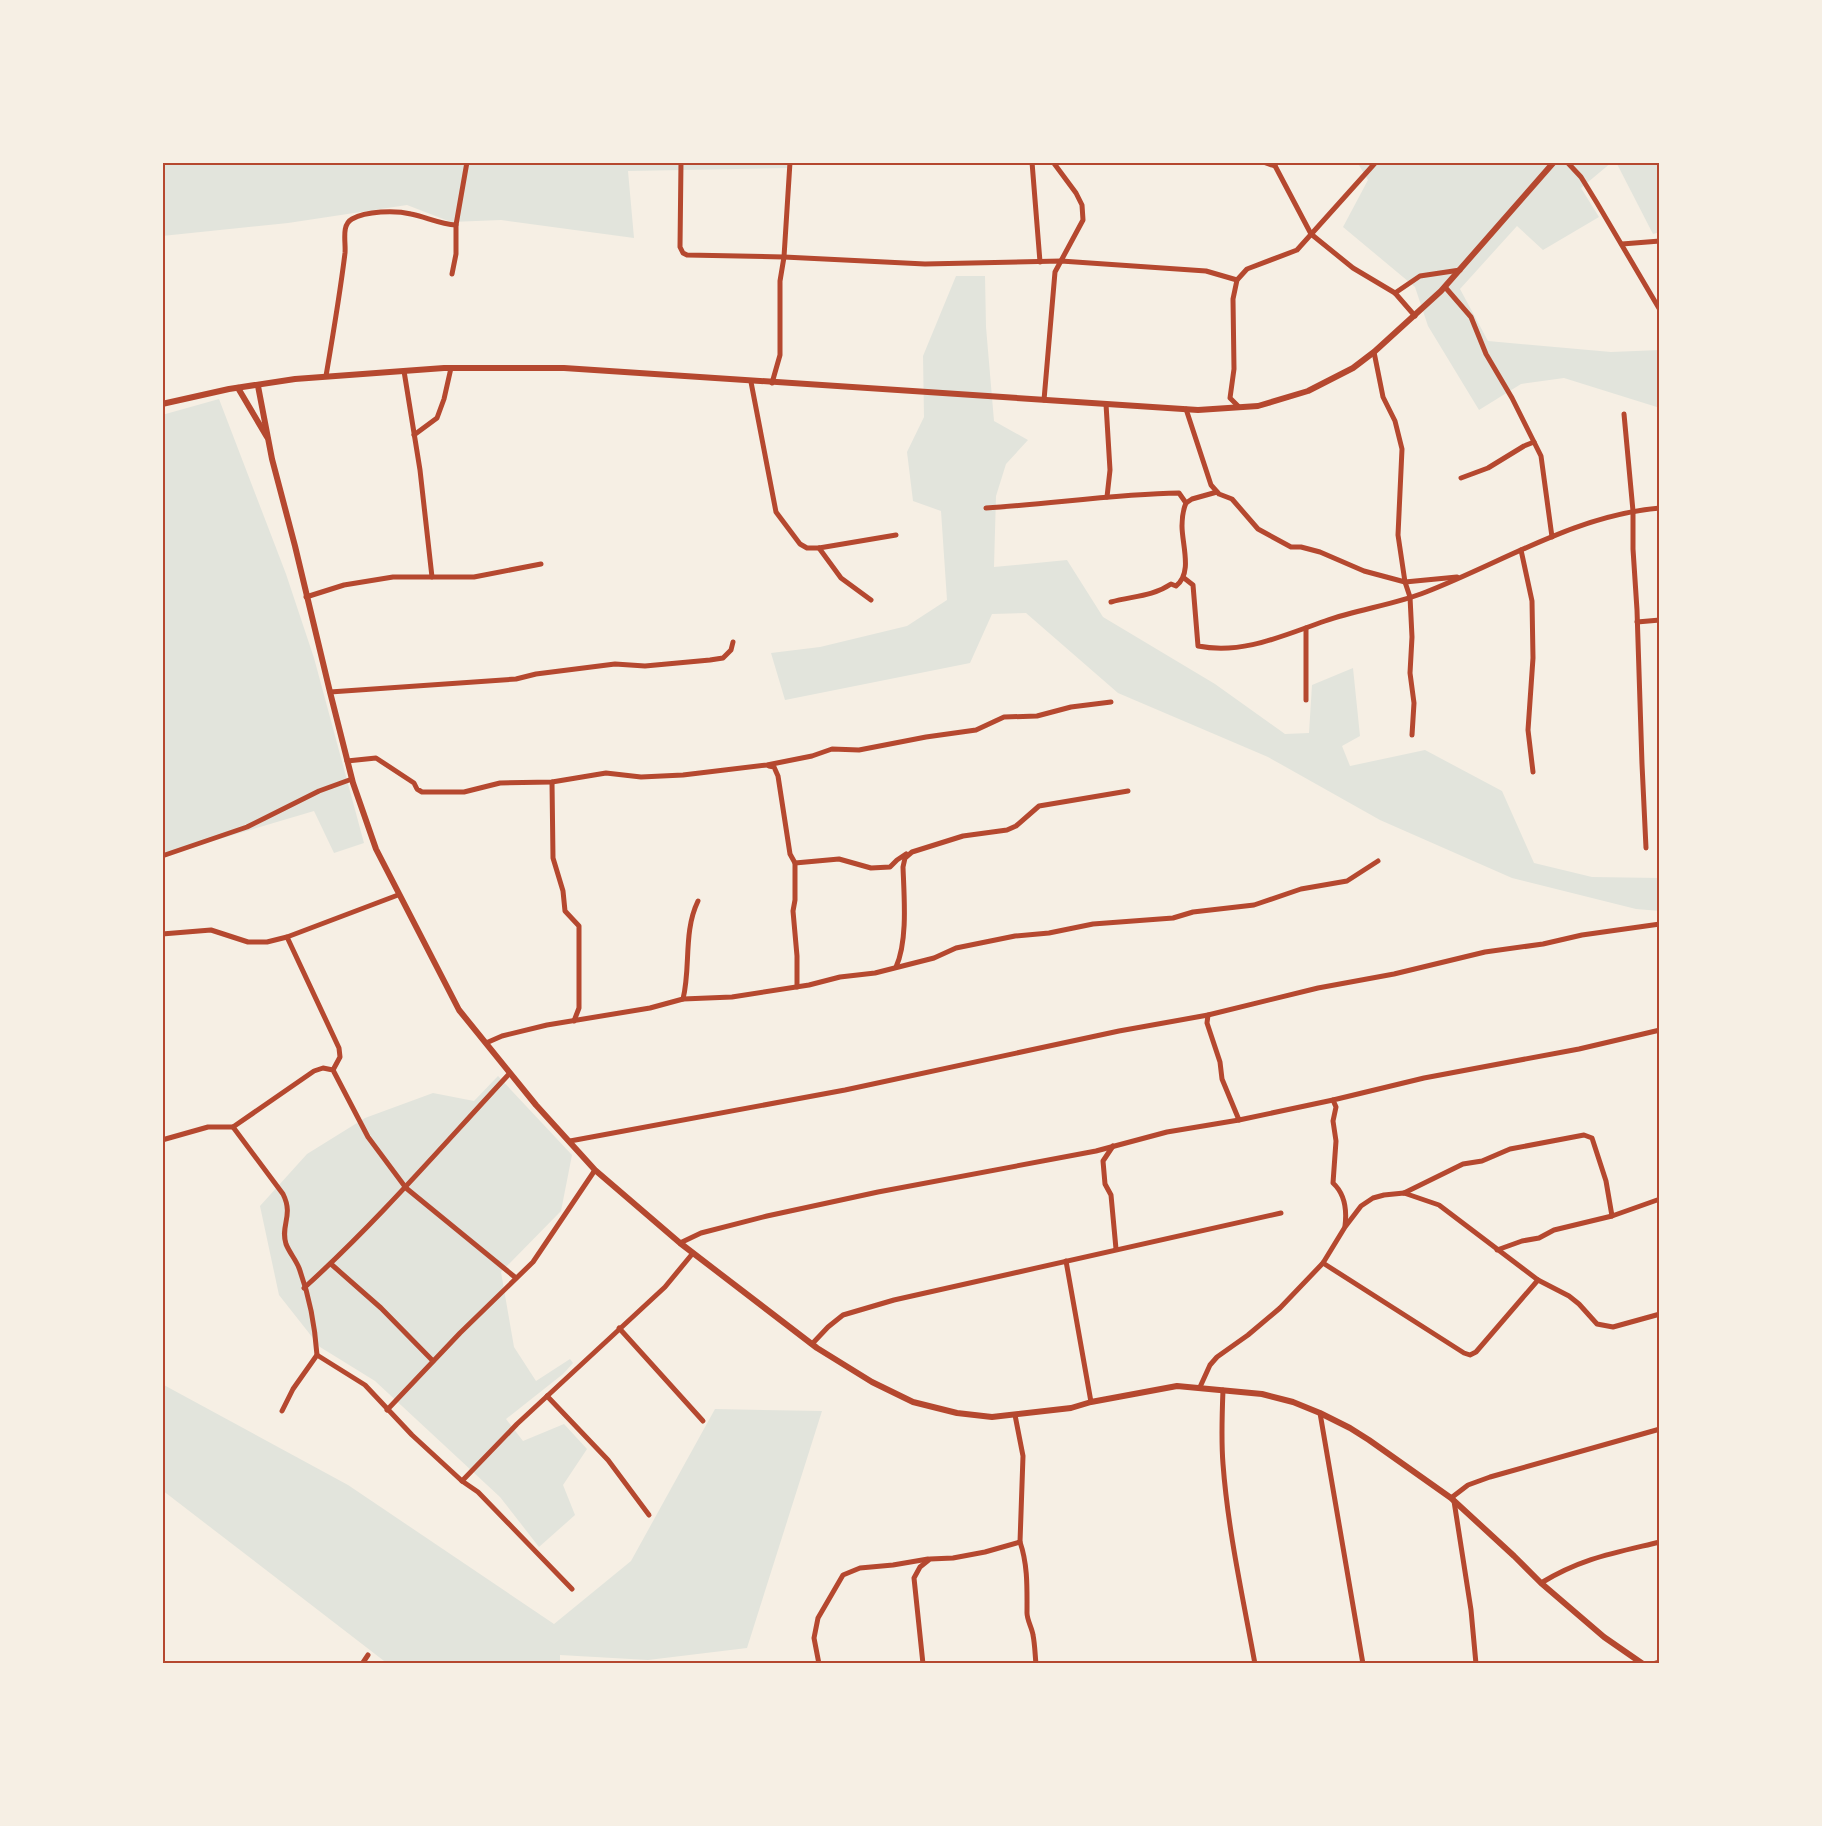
<svg xmlns="http://www.w3.org/2000/svg" width="1822" height="1826" font-family="Montserrat,sans-serif">
  <style>
    .green { fill: #e2e4dc }
    .lines { fill: none; stroke-linecap: round; stroke-linejoin: round }
    .minor { stroke: #b5482f; stroke-width: 5 }
    .tertiary { stroke: #b5482f; stroke-width: 6 }
    .neatline { fill: none; stroke: #b5482f; stroke-width: 2 }
  </style>
  <rect width="100%" height="100%" fill="#f6efe4"/>
  <g class="green">
    <polygon points="162,162 787,162 788,168 628,171 634,238 501,220 451,222 407,205 288,223 162,236"/>
    <polygon points="1357,162 1612,162 1581,188 1599,217 1543,250 1517,226 1460,289 1488,341 1611,352 1660,350 1660,408 1564,378 1521,384 1479,410 1428,326 1415,287 1343,227 1368,180"/>
    <polygon points="1616,162 1660,162 1660,232 1653,234"/>
    <polygon points="956,276 985,276 986,327 994,421 1028,440 1006,464 996,496 994,567 1067,560 1103,617 1215,684 1285,734 1309,733 1312,685 1353,668 1360,736 1342,746 1350,766 1425,750 1502,791 1534,863 1592,877 1660,878 1660,911 1636,909 1512,878 1380,820 1268,757 1118,693 1026,613 992,614 970,663 785,700 771,653 820,647 907,626 947,600 941,511 913,501 907,452 924,417 923,356"/>
    <polygon points="219,399 286,574 314,658 364,843 334,853 314,811 162,856 162,415"/>
    <polygon points="498,1076 572,1155 561,1211 501,1272 514,1347 536,1381 570,1359 573,1363 563,1374 506,1419 523,1441 564,1424 587,1449 563,1485 575,1515 539,1547 500,1497 375,1381 320,1347 279,1295 260,1206 307,1154 365,1118 433,1093 474,1101"/>
    <polygon points="162,1384 348,1485 554,1624 631,1561 715,1409 822,1411 747,1648 648,1660 560,1655 560,1664 388,1664 162,1490"/>
  </g>
  <g class="lines">
    <g class="minor">
      <polyline points="681,162 680,247 683,253 687,255 784,257 925,264 1061,261 1206,271 1237,280"/>
      <polyline points="1032,162 1040,262"/>
      <polyline points="1263,162 1275,166"/>
      <polyline points="1273,162 1311,234 1353,268 1395,293 1415,316"/>
      <polyline points="1567,162 1581,177 1597,203 1660,310"/>
      <polyline points="1622,244 1660,241"/>
      <polyline points="452,274 456,254 456,225 467,162"/>
      <polyline points="1445,287 1471,317 1486,354 1512,398 1541,456 1552,537"/>
      <polyline points="1395,293 1420,276 1460,270"/>
      <polyline points="1374,352 1383,397 1395,421 1402,449 1398,535 1405,582 1410,597 1412,637 1410,673 1414,703 1412,735"/>
      <polyline points="404,371 420,470 432,577"/>
      <path d="M326,376C333,335 340,294 345,253C346,242 341,225 352,219C366,211 395,210 411,214C426,217 440,224 456,225"/>
      <polyline points="751,382 776,512 800,544 807,548 819,548 896,535"/>
      <polyline points="772,383 780,355 780,281 784,257 790,162"/>
      <polyline points="1044,400 1055,272 1083,220 1082,205 1076,193 1053,162"/>
      <polyline points="1106,404 1110,470 1107,497"/>
      <polyline points="1239,407 1230,398 1234,369 1233,299 1237,280 1247,269 1297,250 1376,162"/>
      <polyline points="1186,409 1211,485 1219,494 1232,499 1258,529 1291,547 1301,547 1320,552 1364,571 1405,582 1457,577"/>
      <polyline points="1624,414 1633,511 1633,549 1637,610 1642,764 1646,848"/>
      <polyline points="414,435 437,418 444,399 451,368"/>
      <polyline points="1461,478 1488,468 1524,446 1534,442"/>
      <path d="M986,508C1051,504 1115,494 1179,493L1186,503"/>
      <polyline points="819,548 841,578 871,600"/>
      <polyline points="1521,550 1532,601 1533,658 1528,730 1533,772"/>
      <path d="M1184,578L1193,585L1198,646C1243,655 1284,635 1325,621C1358,609 1394,605 1426,592C1503,562 1576,515 1660,508"/>
      <polyline points="306,597 344,585 393,577 474,577 541,564"/>
      <path d="M1111,602C1132,596 1152,597 1171,584L1176,586C1193,573 1182,545 1182,526C1182,518 1183,510 1186,503L1192,499L1217,492"/>
      <polyline points="1637,622 1660,620"/>
      <polyline points="1306,628 1306,700"/>
      <polyline points="330,692 516,679 536,674 615,664 645,666 710,660 723,658 731,650 733,642"/>
      <polyline points="347,761 376,758 414,783 417,789 422,792 464,792 500,783 552,782 606,773 641,777 683,775 767,765 812,756 832,749 859,750 926,737 976,730 1004,717 1037,716 1071,707 1111,702"/>
      <polyline points="769,766 774,767 778,776 790,854 795,863 795,900 793,911 797,956 797,987"/>
      <polyline points="552,782 553,858 563,891 565,911 579,926 579,1008 574,1021"/>
      <polyline points="162,856 247,827 319,791 352,779"/>
      <polyline points="795,863 839,859 871,868 890,867 897,860 906,854"/>
      <polyline points="162,934 211,930 248,942 267,942 287,937 398,895"/>
      <polyline points="287,937 339,1048 340,1057 333,1070"/>
      <path d="M896,967C908,941 904,896 903,867L905,858L912,852L963,836L1007,830L1016,826L1039,806L1128,791"/>
      <path d="M683,999C691,967 683,932 698,901"/>
      <polyline points="1208,1015 1207,1023 1220,1062 1222,1079 1239,1120 1333,1100"/>
      <polyline points="486,1043 502,1036 547,1025 650,1008 683,999 732,997 809,985 840,977 875,973 934,958 956,948 1015,936 1049,933 1093,924 1173,918 1193,912 1254,905 1301,889 1347,881 1378,861"/>
      <path d="M233,1127L283,1194C294,1216 280,1225 286,1244C289,1252 296,1260 299,1268C309,1295 315,1327 317,1355L293,1389L282,1411"/>
      <polyline points="162,1140 208,1127 233,1127 314,1071 323,1068 333,1070 368,1137 406,1188 516,1278"/>
      <polyline points="570,1141 845,1090 1119,1031 1208,1015 1318,988 1394,974 1485,952 1543,944 1582,935 1660,924"/>
      <polyline points="1113,1146 1103,1161 1105,1184 1111,1195 1116,1249"/>
      <polyline points="1404,1193 1463,1164 1482,1161 1510,1149 1584,1135 1592,1138 1606,1181 1612,1216"/>
      <path d="M1345,1226C1347,1210 1345,1194 1333,1183L1336,1141L1333,1121L1336,1107L1333,1100L1424,1078L1579,1049L1660,1030"/>
      <polyline points="680,1243 701,1233 767,1216 878,1192 1096,1151 1167,1132 1239,1120"/>
      <polyline points="1497,1250 1522,1241 1539,1238 1554,1230 1612,1216 1660,1199"/>
      <polyline points="1066,1261 1091,1402"/>
      <polyline points="1323,1263 1464,1353 1470,1355 1476,1352 1538,1280"/>
      <polyline points="331,1264 381,1308 433,1361"/>
      <path d="M304,1288C378,1221 442,1146 510,1073"/>
      <polyline points="619,1328 703,1421"/>
      <polyline points="812,1344 828,1327 843,1315 894,1300 1281,1213"/>
      <polyline points="317,1355 365,1385 412,1435 462,1481 478,1492 572,1589"/>
      <polyline points="1200,1387 1210,1365 1217,1357 1248,1335 1280,1308 1323,1263 1345,1227 1361,1206 1373,1198 1384,1195 1404,1193 1439,1205 1538,1280 1569,1296 1579,1304 1597,1324 1613,1327 1660,1314"/>
      <path d="M1223,1390C1222,1415 1221,1439 1223,1464C1228,1531 1243,1598 1255,1664"/>
      <polyline points="547,1396 608,1460 649,1515"/>
      <polyline points="387,1410 460,1333 533,1262 595,1170"/>
      <polyline points="1320,1413 1363,1664"/>
      <path d="M1015,1415L1023,1456L1020,1542C1028,1565 1027,1589 1027,1613C1027,1620 1032,1628 1033,1635C1035,1645 1035,1655 1036,1664"/>
      <polyline points="462,1481 517,1424 665,1287 693,1253"/>
      <polyline points="1451,1498 1468,1485 1490,1477 1660,1429"/>
      <polyline points="1454,1501 1471,1610 1476,1664"/>
      <path d="M1541,1583C1582,1558 1614,1553 1660,1542"/>
      <polyline points="362,1664 368,1655"/>
      <polyline points="819,1664 814,1638 818,1618 843,1575 860,1568 893,1565 928,1559"/>
      <polyline points="923,1664 914,1578 920,1567 930,1559 953,1558 985,1552 1020,1542"/>
      <polyline points="1653,1664 1660,1662"/>
    </g>
    <g class="tertiary">
      <polyline points="258,386 272,459 295,546 330,692 353,783 376,849 459,1010 536,1105 595,1170 680,1243 817,1348 872,1382 913,1402 957,1413 992,1417 1071,1408 1091,1402 1177,1386 1262,1394 1293,1402 1320,1413 1350,1428 1369,1440 1451,1498 1514,1556 1541,1583 1604,1637 1643,1664"/>
      <polyline points="238,388 267,437"/>
      <polyline points="162,404 229,389 295,379 444,368 564,368 1198,410 1258,406 1308,391 1353,368 1374,352 1441,291 1554,162"/>
    </g>
  </g>
  <rect width="1822" height="1826" fill="none" stroke="#f6efe4" stroke-width="327"/>
  <rect x="164" y="164" width="1494" height="1498" class="neatline"/>
</svg>
